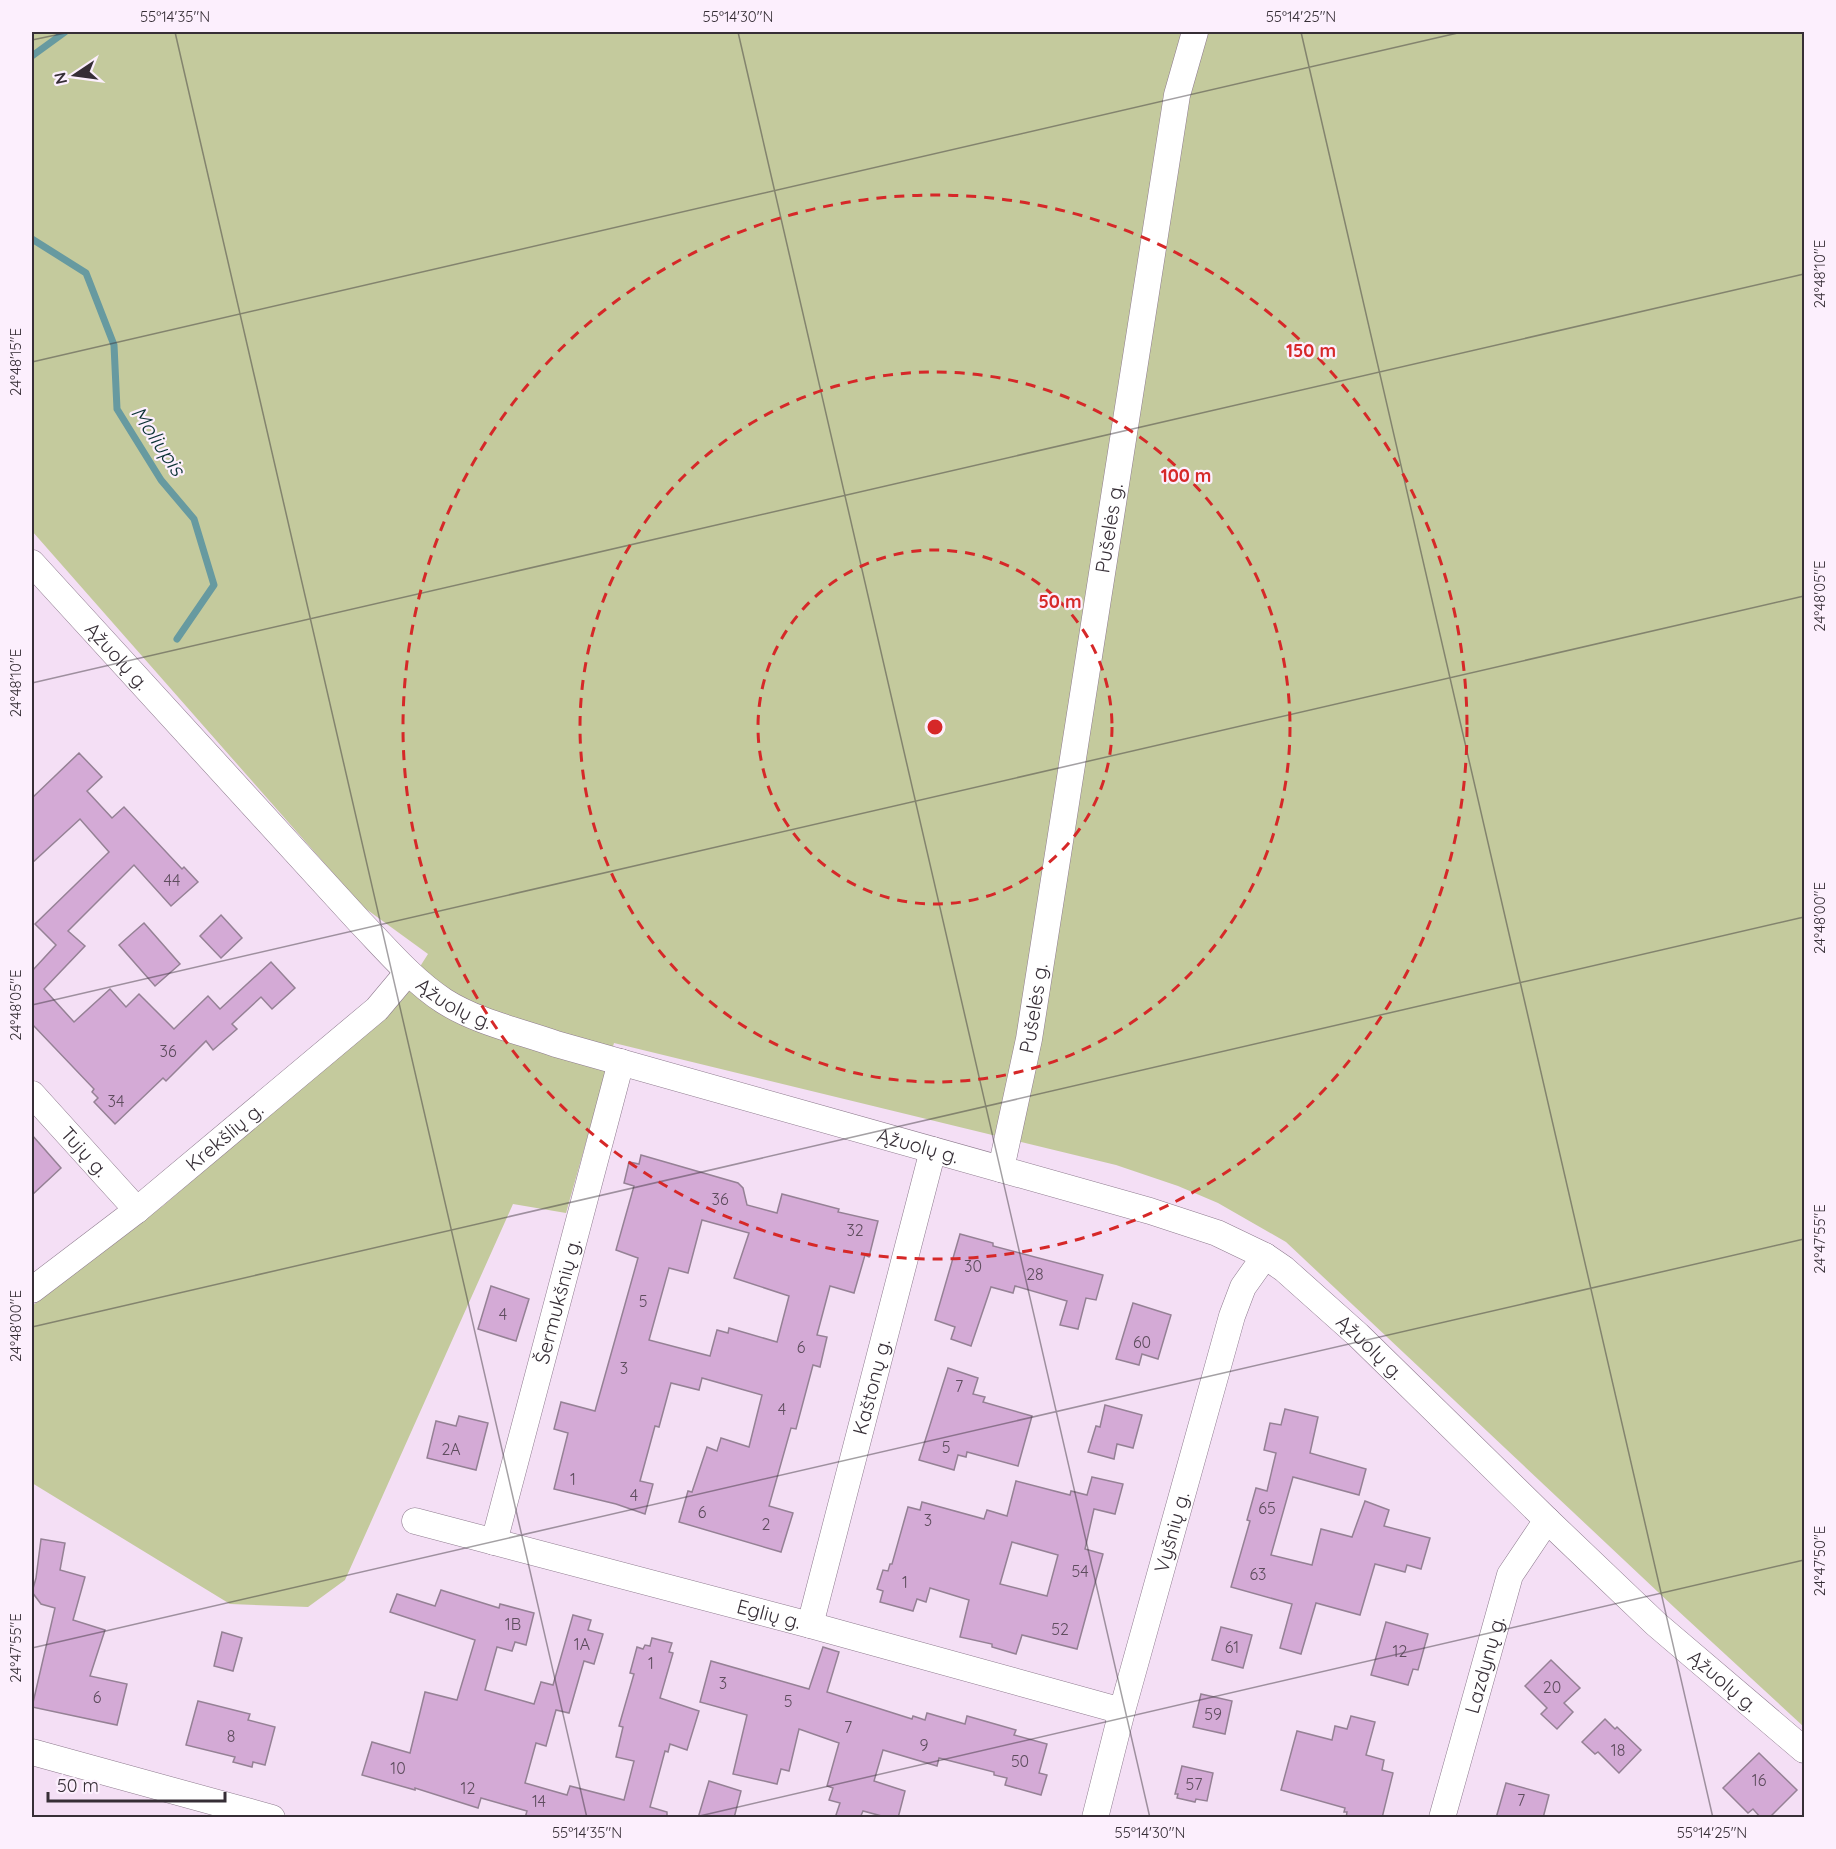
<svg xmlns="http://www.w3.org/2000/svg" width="1836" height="1849" font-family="Quicksand,sans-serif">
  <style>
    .green { fill: #c4ca9d }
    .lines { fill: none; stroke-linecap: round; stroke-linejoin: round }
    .stream { stroke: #679aa0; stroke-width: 7 }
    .building { fill: #d4aad6; stroke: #958195; stroke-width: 1.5; fill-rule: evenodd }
    .street-casing { stroke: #8e7b8e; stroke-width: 27 }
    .street { stroke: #fff; stroke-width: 26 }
    .ticks { fill: none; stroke: #362e36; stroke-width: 1.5; stroke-opacity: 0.45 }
    .ring { fill: none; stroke: #d62828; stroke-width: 3; stroke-dasharray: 10 8 }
    .labels { text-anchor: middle; stroke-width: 4.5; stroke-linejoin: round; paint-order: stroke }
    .number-label { font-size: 16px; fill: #5e4d5e }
    .street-label { font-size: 20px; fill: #362e36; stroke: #fceffd }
    .water-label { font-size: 21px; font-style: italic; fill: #093133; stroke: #fceffd }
    .centre { fill: #d62828; stroke: #fceffd; stroke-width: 3 }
    .ring-label { font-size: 18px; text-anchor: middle; font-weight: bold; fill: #d62828; stroke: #fceffd; stroke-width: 4.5; stroke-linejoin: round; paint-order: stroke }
    .neatline { fill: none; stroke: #362e36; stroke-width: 2 }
    .ticks-label { font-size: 15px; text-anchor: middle; fill: #362e36 }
  </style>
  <rect width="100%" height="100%" fill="#f4dff5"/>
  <polygon class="green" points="32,32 1804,32 1804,1727 1675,1608 1286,1242 1218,1203 1178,1186 1116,1165 614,1043 566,1213 513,1204 345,1580 308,1607 230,1604 32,1483 32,1306 164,1205 395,1006 428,954 362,906 32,531"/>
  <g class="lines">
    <g class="stream">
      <polyline points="32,56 65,32"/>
      <polyline points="32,239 86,273 114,345 117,409 161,480 194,519 214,585 177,639"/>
    </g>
  </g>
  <g class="building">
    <polygon points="79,753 102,777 87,791 112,818 124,807 182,869 184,867 198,882 171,906 134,865 68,931 85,946 44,989 74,1022 110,989 126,1007 139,994 174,1029 208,996 220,1009 271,962 295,988 272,1009 261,997 232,1024 237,1029 213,1050 206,1041 166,1081 163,1078 115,1124 94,1102 98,1098 92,1092 94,1089 32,1024 32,971 56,945 35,924 109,852 80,819 32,863 32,798"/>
    <polygon points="221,915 242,938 221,958 200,936"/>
    <polygon points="144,923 180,964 155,986 119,945"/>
    <polygon points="32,1135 61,1168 32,1195"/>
    <path d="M641,1155L738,1183L743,1188L747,1205L777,1213L782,1194L839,1209L838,1212L878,1221L869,1257L865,1255L854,1293L830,1286L817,1335L827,1337L820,1367L813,1365L796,1429L791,1428L769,1506L793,1513L781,1552L679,1522L688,1491L692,1492L707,1447L717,1451L721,1438L749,1447L762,1395L702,1378L699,1390L671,1383L659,1427L655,1426L640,1481L653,1484L645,1514L616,1504L554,1489L568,1433L554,1429L561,1402L595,1411L638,1258L616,1250L634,1186L624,1183L629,1162L639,1164ZM702,1220L749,1233L734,1278L789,1296L777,1342L729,1328L728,1333L717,1330L710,1356L649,1340L669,1268L688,1273Z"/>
    <polygon points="960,1234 993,1243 993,1246 1103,1275 1096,1300 1086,1298 1078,1329 1060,1325 1067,1301 1015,1286 1013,1293 991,1287 971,1346 951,1339 955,1327 935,1320"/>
    <polygon points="491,1286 529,1299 516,1341 478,1329"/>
    <polygon points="1133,1303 1171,1315 1158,1359 1142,1354 1139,1365 1116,1359"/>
    <polygon points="948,1368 978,1378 973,1394 985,1397 983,1402 1032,1416 1018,1466 967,1452 966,1457 958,1455 954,1470 919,1460"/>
    <polygon points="1105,1405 1142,1415 1133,1448 1117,1444 1114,1459 1088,1452 1096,1426 1100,1427"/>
    <polygon points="1285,1409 1318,1417 1310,1453 1366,1469 1359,1495 1293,1477 1271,1555 1312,1565 1321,1529 1352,1537 1365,1501 1389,1510 1384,1526 1430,1538 1421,1569 1407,1565 1405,1572 1375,1564 1360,1615 1316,1603 1301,1654 1280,1648 1292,1604 1231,1587 1250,1521 1247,1520 1256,1488 1267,1491 1276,1453 1264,1450 1270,1423 1281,1425"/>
    <polygon points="459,1416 488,1423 476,1470 427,1458 436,1421 456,1426"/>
    <path d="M1092,1477L1123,1484L1115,1514L1094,1509L1085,1549L1103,1554L1077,1649L1022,1635L1016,1654L992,1647V1644L960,1637L969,1600L930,1588L926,1602L917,1599L913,1611L880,1602L883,1591L877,1589L883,1570L888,1571L890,1564H892L908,1507L920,1510L922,1502L984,1519L987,1510L1007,1516L1016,1481L1070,1495L1071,1491L1087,1495ZM1012,1542L1058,1555L1047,1596L1000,1584Z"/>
    <polygon points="41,1539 65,1543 60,1570 85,1577 73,1620 105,1630 90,1676 127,1684 117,1725 32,1707 55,1608 41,1604 32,1592 36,1578"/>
    <polygon points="441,1590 499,1608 500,1604 534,1613 526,1645 515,1642 512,1651 497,1647 485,1690 534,1704 541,1682 553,1685 573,1615 591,1620 588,1630 603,1634 594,1664 584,1661 569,1713 556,1710 546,1746 536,1743 525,1783 567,1795 570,1786 624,1800 634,1761 616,1757 623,1727 619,1726 634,1674 630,1673 637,1647 643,1649 645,1645 650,1646 652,1638 672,1643 669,1652 673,1653 660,1698 699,1711 687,1750 670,1744 668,1752 665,1751 650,1807 667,1812 667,1818 525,1818 527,1811 481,1798 478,1808 415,1788 415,1790 362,1775 372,1742 410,1753 425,1692 457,1700 475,1640 390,1612 397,1594 435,1606"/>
    <polygon points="1386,1622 1428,1634 1418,1670 1413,1669 1408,1685 1371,1675"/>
    <polygon points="1221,1627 1252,1635 1243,1668 1212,1660"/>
    <polygon points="222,1632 242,1638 233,1671 214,1666"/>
    <polygon points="823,1647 839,1652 827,1692 912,1719 913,1716 925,1720 927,1713 965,1724 967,1716 1016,1730 1014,1735 1047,1744 1039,1773 1047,1775 1041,1795 1005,1785 1007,1778 994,1775 994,1772 939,1758 937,1766 883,1750 874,1781 905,1791 898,1818 889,1818 863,1811 860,1818 835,1818 840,1803 829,1800 833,1788 827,1786 839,1743 799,1729 789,1771 781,1769 777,1784 733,1774 747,1715 700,1702 711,1661 809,1689"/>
    <polygon points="1551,1660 1580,1688 1564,1703 1573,1712 1557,1729 1541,1714 1547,1708 1525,1686"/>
    <polygon points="1201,1694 1232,1701 1225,1734 1193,1727"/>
    <polygon points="198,1701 250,1714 248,1720 275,1727 265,1765 253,1762 252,1767 233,1762 235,1757 186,1745"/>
    <polygon points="1351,1716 1375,1722 1366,1755 1384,1760 1382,1770 1393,1773 1382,1818 1346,1818 1347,1812 1344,1812 1345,1808 1281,1790 1297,1731 1332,1740 1335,1726 1347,1729"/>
    <polygon points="1605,1719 1615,1729 1617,1727 1641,1750 1619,1773 1598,1752 1595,1754 1582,1742"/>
    <polygon points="1759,1753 1797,1790 1769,1818 1761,1818 1753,1809 1748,1813 1723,1788"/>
    <polygon points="1182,1766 1213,1773 1207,1801 1196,1799 1195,1802 1177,1798 1178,1794 1175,1794"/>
    <polygon points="709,1781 741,1791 734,1818 698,1818"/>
    <polygon points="1506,1783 1549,1795 1543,1818 1496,1818"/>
  </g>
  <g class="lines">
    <g class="street-casing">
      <g id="street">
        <path id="s1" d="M32,563L360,922C386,949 412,980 444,1001C477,1022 519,1031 556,1044L1150,1211L1217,1233L1265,1256L1284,1269L1358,1335L1547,1520L1656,1624L1804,1750"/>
        <path id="s2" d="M32,1094L137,1210"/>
        <path id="s3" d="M1001,1169L1029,1039L1177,95L1195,32"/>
        <path id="s4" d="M32,1290L137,1210L377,1009L408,972"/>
        <path id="s5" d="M415,1521L810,1625L1122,1711"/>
        <path id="s6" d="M494,1542L621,1062"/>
        <path id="s7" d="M810,1625L933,1150"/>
        <polyline points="32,1752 272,1818"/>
        <path id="s8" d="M1095,1818L1122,1711L1232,1316L1243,1287L1265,1256"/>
        <path id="s9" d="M1442,1818L1510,1575L1547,1520"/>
      </g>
    </g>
    <use href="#street" class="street"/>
  </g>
  <path class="ticks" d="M175,32L587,1818M738,32L1150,1818M1301,32L1713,1818M32,40L70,32M32,362L1462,32M32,683L1804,274M32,1005L1804,596M32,1327L1804,917M32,1648L1804,1239M691,1818L1804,1560"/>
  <g class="ring">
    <circle cx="935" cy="727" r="177"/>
    <circle cx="935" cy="727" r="355"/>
    <circle cx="935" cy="727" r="532"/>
  </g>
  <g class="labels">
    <g class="number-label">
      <text x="172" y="886">44</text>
      <text x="168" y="1057">36</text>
      <text x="116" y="1107">34</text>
      <text x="720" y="1205">36</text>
      <text x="855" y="1236">32</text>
      <text x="973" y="1272">30</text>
      <text x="1035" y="1280">28</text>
      <text x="643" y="1307">5</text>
      <text x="503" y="1320">4</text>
      <text x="1142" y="1348">60</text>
      <text x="801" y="1353">6</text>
      <text x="624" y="1374">3</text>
      <text x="959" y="1392">7</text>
      <text x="782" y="1415">4</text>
      <text x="946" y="1453">5</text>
      <text x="451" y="1455">2A</text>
      <text x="573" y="1485">1</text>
      <text x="634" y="1501">4</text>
      <text x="1267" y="1514">65</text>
      <text x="702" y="1518">6</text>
      <text x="928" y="1526">3</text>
      <text x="766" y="1530">2</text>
      <text x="1080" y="1577">54</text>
      <text x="1258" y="1580">63</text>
      <text x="905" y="1588">1</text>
      <text x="513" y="1630">1B</text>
      <text x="1060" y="1635">52</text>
      <text x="582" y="1650">1A</text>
      <text x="1232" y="1653">61</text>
      <text x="1400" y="1657">12</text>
      <text x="651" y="1669">1</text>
      <text x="723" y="1689">3</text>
      <text x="1552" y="1693">20</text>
      <text x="97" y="1703">6</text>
      <text x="788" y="1707">5</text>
      <text x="1213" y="1720">59</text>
      <text x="848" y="1733">7</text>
      <text x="231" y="1742">8</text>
      <text x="924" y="1751">9</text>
      <text x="1618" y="1756">18</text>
      <text x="1020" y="1767">50</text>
      <text x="398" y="1774">10</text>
      <text x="1759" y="1786">16</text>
      <text x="1194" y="1790">57</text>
      <text x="468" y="1794">12</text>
      <text x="1521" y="1806">7</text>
      <text x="539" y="1807">14</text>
    </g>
    <g class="street-label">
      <text dy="7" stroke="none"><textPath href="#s3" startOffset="650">Pušelės g.</textPath></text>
      <text dy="7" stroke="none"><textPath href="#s1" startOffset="126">Ąžuolų g.</textPath></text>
      <text dy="7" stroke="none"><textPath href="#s1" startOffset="612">Ąžuolų g.</textPath></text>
      <text dy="7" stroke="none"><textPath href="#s3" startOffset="164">Pušelės g.</textPath></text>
      <text dy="7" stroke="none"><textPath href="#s4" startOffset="246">Krekšlių g.</textPath></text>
      <text dy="7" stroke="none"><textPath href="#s1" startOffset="1098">Ąžuolų g.</textPath></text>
      <text dy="7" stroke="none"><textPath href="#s2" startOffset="78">Tujų g.</textPath></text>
      <text dy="7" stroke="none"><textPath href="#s6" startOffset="249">Šermukšnių g.</textPath></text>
      <text dy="7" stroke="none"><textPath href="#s1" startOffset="1602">Ąžuolų g.</textPath></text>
      <text dy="7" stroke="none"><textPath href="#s7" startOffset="246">Kaštonų g.</textPath></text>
      <text dy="7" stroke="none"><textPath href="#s8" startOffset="296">Vyšnių g.</textPath></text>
      <text dy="7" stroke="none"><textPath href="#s5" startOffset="366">Eglių g.</textPath></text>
      <text dy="7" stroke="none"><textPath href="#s9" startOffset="159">Lazdynų g.</textPath></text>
      <text dy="7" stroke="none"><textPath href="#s1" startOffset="2088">Ąžuolų g.</textPath></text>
    </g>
    <g class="water-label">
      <text transform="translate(158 441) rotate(56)" y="7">Moliupis</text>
    </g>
  </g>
  <circle cx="935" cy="727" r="9" class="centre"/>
  <g class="ring-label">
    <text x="1311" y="357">150 m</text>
    <text x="1186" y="482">100 m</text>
    <text x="1060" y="608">50 m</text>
  </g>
  <rect width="1836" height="1849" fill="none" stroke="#fceffd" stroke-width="66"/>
  <g transform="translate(75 75) rotate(257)" stroke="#fceffd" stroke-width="4.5" paint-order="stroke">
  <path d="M0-4.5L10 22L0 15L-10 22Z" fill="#362e36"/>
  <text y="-9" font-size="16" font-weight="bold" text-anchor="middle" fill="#362e36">N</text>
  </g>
  <path d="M48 1792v9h177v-9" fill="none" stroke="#362e36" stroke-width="3"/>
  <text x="57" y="1792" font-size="18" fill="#362e36" stroke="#fceffd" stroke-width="4.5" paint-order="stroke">50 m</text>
  <rect x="33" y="33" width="1770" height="1783" class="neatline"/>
  <g class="ticks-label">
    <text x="175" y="22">55°14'35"N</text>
    <text x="738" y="22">55°14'30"N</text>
    <text x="1301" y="22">55°14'25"N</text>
    <text transform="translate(1820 274) rotate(-90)" y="5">24°48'10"E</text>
    <text transform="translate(16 362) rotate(-90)" y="5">24°48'15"E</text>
    <text transform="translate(1820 596) rotate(-90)" y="5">24°48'05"E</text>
    <text transform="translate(16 683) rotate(-90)" y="5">24°48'10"E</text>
    <text transform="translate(1820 918) rotate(-90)" y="5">24°48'00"E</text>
    <text transform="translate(16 1005) rotate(-90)" y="5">24°48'05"E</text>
    <text transform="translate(1820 1239) rotate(-90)" y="5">24°47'55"E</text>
    <text transform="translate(16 1326) rotate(-90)" y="5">24°48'00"E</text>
    <text transform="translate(1820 1561) rotate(-90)" y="5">24°47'50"E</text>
    <text transform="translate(16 1648) rotate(-90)" y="5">24°47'55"E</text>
    <text x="587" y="1838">55°14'35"N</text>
    <text x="1150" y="1838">55°14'30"N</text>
    <text x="1712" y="1838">55°14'25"N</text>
  </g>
</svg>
